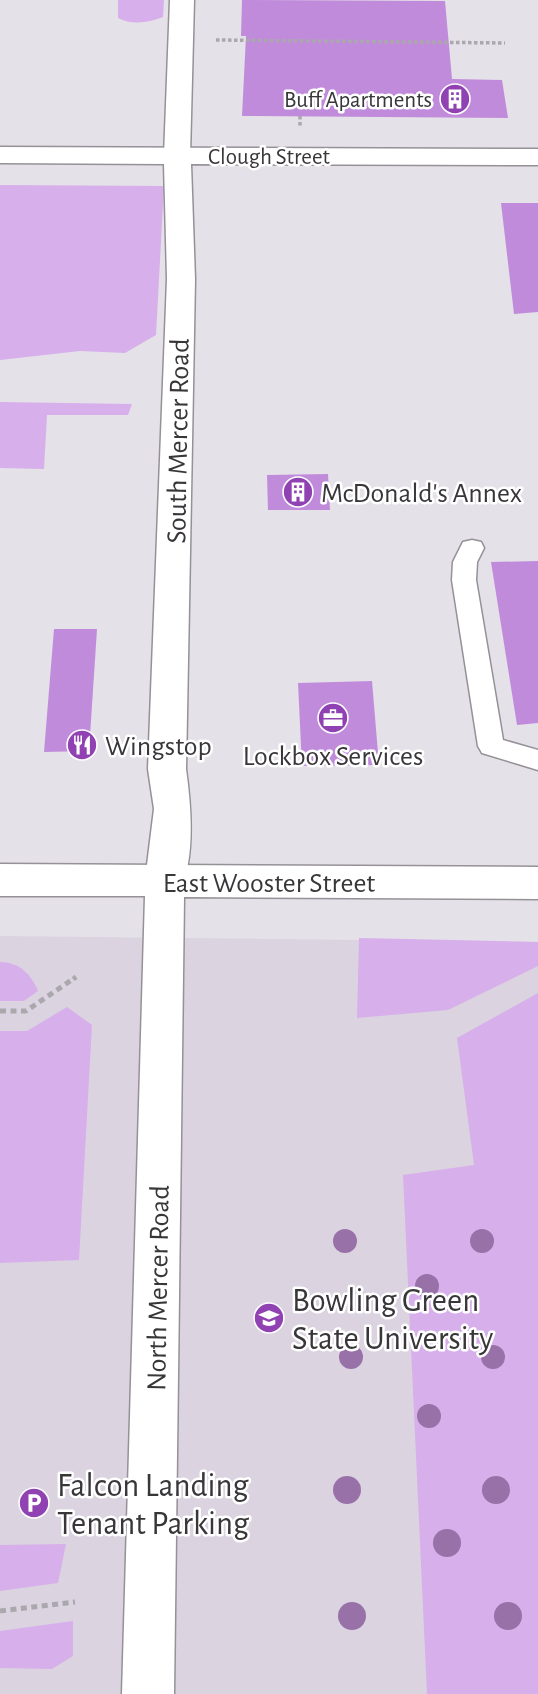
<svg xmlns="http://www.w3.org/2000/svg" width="538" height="1694" font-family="'Alegreya Sans',sans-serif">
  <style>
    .built { fill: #dbd3e0 }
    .green { fill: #d7afeb }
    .building { fill: #c18bdb }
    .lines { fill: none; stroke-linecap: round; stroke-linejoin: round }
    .service-casing { stroke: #959197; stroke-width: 3 }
    .minor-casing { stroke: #959197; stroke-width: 3 }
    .tertiary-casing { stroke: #959197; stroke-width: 3 }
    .secondary-casing { stroke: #959197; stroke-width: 3 }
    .path-far2 { stroke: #aba8ad; stroke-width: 3.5; stroke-dasharray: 3.5 2.5; stroke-linecap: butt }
    .path-far1 { stroke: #aba8ad; stroke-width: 4.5; stroke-dasharray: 5 3.5; stroke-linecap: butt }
    .path { stroke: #aba8ad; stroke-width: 5; stroke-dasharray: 6 4.5; stroke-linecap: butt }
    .service { fill: #fff; fill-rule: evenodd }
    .minor { fill: #fff; fill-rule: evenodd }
    .tertiary { fill: #fff; fill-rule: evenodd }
    .secondary { fill: #fff; fill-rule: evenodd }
    .tree { fill: #9971a9 }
    .labels { text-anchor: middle; stroke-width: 5; stroke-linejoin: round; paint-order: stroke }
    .far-poi-label { font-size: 23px; fill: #383639; stroke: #fff; text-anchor: end }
    .far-street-label { font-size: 23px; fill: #383639; stroke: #fff }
    .street-label { font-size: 28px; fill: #383639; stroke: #fff }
    .poi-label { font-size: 28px; fill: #383639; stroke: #fff; text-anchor: start }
    .near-poi-label { font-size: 33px; fill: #383639; stroke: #fff; text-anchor: start }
  </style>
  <rect width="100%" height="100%" fill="#e5e1e8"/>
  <polygon class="built" points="0,936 538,942 538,1694 0,1694"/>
  <g class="green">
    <path d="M118,0H164L163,17C148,23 132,25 118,18Z"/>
    <polygon points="0,185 164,186 156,335 125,353 80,351 0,360"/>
    <polygon points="0,402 132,404 128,415 47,415 44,469 0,468"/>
    <polygon points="359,938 538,942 538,966 448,1010 357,1018"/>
    <path d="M0,962C19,962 31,974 38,991L24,1001H0Z"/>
    <polygon points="538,993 538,1694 427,1694 403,1175 474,1165 457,1038"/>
    <polygon points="67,1007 92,1025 79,1260 0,1263 0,1031 27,1031"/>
    <polygon points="66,1544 58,1583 0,1591 0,1545"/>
    <polygon points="73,1621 73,1656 52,1669 0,1668 0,1631"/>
  </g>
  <g class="building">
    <polygon points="242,0 445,1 452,79 502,80 508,118 242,116 246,36 241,36"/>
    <polygon points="501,203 538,203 538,312 514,314"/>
    <polygon points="328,474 330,510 268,510 267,475"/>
    <polygon points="538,561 538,723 517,725 491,562"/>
    <polygon points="54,629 97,629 89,751 44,752"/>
    <polygon points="372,681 379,765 302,766 298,683"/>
  </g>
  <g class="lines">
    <g class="service-casing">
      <polygon id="service" points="472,540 481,542 484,548 477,562 476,580 503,740 538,750 538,770 482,753 478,746 452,580 453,562 463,542"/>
    </g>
    <g class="minor-casing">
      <polygon id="minor" points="170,0 194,0 190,156 186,162 168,162 164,156"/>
    </g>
    <g class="tertiary-casing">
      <path id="tertiary" d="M0,147L538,149V165L191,164L195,279L186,769C191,805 196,859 179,892L165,897L151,892L145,881L154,809L148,769L167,279L164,164L0,163Z"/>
    </g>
    <g class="secondary-casing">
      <polygon id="secondary" points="0,864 538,867 538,899 184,897 174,1694 122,1694 145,896 0,896"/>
    </g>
    <g class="path-far2">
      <polyline points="216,40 505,43"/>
      <polyline points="300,116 300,127"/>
    </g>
    <polyline class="path-far1" points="73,979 76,977"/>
    <g class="path">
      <polyline points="0,1011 26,1011 76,977"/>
      <polyline points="0,1611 75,1602"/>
    </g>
    <use href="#service" class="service"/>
    <use href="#minor" class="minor"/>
    <use href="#tertiary" class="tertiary"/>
    <use href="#secondary" class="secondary"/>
  </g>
  <g class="tree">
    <circle cx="345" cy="1241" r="12"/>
    <circle cx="482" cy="1241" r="12"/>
    <circle cx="427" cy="1286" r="12"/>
    <circle cx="351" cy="1357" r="12"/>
    <circle cx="493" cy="1357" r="12"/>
    <circle cx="429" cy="1416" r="12"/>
    <circle cx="347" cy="1490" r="14"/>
    <circle cx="496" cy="1490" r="14"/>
    <circle cx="447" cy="1543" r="14"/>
    <circle cx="352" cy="1616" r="14"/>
    <circle cx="508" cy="1616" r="14"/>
  </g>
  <defs>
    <g id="building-disc" transform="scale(1.575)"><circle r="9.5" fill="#9042b3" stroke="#fff"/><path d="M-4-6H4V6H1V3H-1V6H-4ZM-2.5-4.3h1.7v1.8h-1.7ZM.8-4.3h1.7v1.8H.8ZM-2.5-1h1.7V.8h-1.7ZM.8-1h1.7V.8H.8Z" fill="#fff"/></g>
    <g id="office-disc" transform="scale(1.575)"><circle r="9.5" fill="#9042b3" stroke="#fff"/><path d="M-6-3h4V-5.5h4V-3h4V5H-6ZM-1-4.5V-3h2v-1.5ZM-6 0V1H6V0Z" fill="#fff"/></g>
    <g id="restaurant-disc" transform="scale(1.575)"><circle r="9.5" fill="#9042b3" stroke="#fff"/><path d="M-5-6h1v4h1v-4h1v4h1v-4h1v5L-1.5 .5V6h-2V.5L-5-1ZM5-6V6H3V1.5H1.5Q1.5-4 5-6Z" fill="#fff"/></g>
    <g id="university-disc" transform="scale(1.575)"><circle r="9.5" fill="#9042b3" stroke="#fff"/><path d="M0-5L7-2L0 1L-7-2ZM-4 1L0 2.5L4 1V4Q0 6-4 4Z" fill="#fff"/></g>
    <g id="parking-disc" transform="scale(1.575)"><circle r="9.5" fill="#9042b3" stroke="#fff"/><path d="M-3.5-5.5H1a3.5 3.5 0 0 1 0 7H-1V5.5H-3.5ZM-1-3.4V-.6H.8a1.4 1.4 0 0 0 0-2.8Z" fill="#fff"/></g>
  </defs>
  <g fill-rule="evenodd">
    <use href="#building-disc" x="455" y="99"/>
    <use href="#building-disc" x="298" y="492"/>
    <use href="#office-disc" x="333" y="718"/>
    <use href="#restaurant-disc" x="82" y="745"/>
    <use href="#university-disc" x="269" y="1318"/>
    <use href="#parking-disc" x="34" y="1503"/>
  </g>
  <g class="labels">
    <g class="far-poi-label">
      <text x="432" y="107">Buff Apartments</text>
    </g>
    <g class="far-street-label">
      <text x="269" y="164">Clough Street</text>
    </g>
    <g class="street-label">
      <text transform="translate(177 441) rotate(-89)" y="10">South Mercer Road</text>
      <text x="269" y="892">East Wooster Street</text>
      <text transform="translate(157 1288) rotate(-89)" y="10">North Mercer Road</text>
    </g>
    <g class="poi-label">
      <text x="321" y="502">McDonald's Annex</text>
      <text x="105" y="755">Wingstop</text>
      <text x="333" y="765" text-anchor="middle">Lockbox Services</text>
    </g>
    <g class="near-poi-label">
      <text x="292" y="1311">Bowling Green<tspan x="292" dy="38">State University</tspan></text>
      <text x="57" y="1496">Falcon Landing<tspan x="57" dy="38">Tenant Parking</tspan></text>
    </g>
  </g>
</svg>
